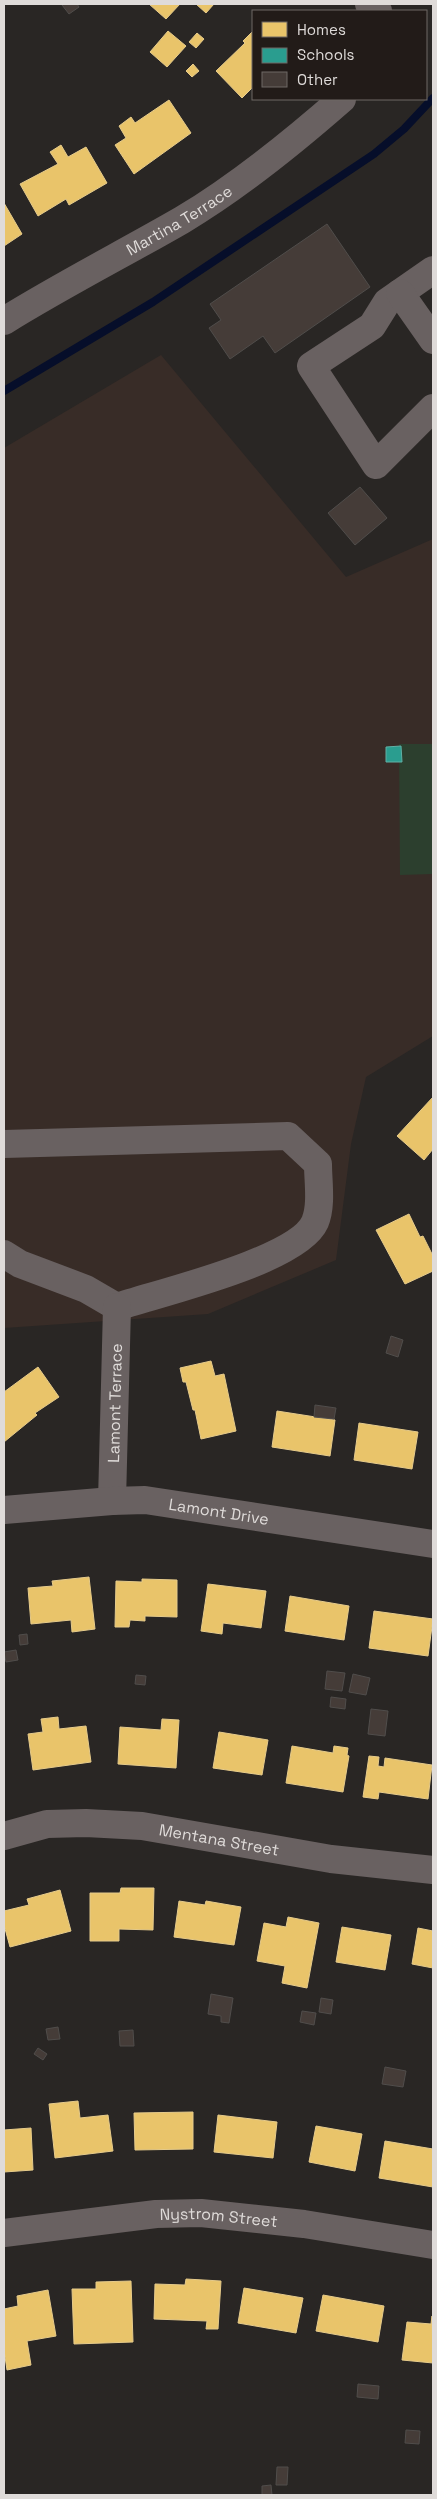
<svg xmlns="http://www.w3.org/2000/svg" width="437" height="2499" font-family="'Space Grotesk',sans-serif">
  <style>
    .built { fill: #382c27 }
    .green { fill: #2c3f2e }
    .homes { fill: #e9c46a; stroke: #e6cb8b }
    .schools { fill: #2a9d8f; stroke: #60b0a5 }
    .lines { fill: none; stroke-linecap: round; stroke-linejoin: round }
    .stream { stroke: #060e2a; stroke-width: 8 }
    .building { fill: #453c38; stroke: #504d4b }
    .minor { stroke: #696161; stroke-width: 28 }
    .labels { text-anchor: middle; stroke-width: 5; stroke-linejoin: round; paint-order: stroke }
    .street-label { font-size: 16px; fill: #dfdbd9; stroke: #221b18 }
  </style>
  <rect width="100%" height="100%" fill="#292624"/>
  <polygon class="built" points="161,355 346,577 433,539 433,1036 366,1077 351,1144 336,1260 208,1314 4,1328 4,448"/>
  <polygon class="green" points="399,744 433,744 433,874 400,875"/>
  <g class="homes">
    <polygon points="149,4 180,4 166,19"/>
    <polygon points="196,4 214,4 206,13"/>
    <polygon points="168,31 186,46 167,67 150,52"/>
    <polygon points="253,31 253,87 242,98 216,71 245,43 243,41"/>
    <polygon points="197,33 204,39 196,48 189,42"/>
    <polygon points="193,64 199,71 192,77 186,71"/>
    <polygon points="169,100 191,133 134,174 115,145 126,138 119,126 131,117 135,123"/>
    <polygon points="61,145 68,157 86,147 107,183 69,205 66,199 38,216 20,184 58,164 50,152"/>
    <polygon points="4,203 22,234 4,246"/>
    <polygon points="433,1097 433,1149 424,1160 397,1136"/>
    <polygon points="409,1214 420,1237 423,1236 433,1256 433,1271 405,1284 376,1230"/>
    <polygon points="211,1361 215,1376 224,1374 236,1431 201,1439 195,1410 193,1410 186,1382 183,1382 180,1368"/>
    <polygon points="38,1367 59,1397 35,1413 37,1415 4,1442 4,1392"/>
    <polygon points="277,1411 335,1420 330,1456 272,1447"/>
    <polygon points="359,1423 418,1432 412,1469 354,1460"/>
    <polygon points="89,1577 95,1629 72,1632 71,1620 31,1624 28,1588 53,1586 52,1581"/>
    <polygon points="142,1579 177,1580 177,1617 145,1616 145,1621 130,1620 129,1627 115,1627 116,1581 142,1582"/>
    <polygon points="208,1584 266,1591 261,1628 223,1623 222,1634 201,1631"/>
    <polygon points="290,1596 349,1606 344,1640 285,1631"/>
    <polygon points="374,1611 433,1619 428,1656 369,1648"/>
    <polygon points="58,1717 59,1729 86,1726 91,1762 33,1770 28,1734 43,1732 41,1719"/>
    <polygon points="162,1719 179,1720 176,1768 118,1764 120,1727 161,1730"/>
    <polygon points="219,1732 268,1740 262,1775 213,1768"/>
    <polygon points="292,1746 333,1753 334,1746 348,1748 347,1755 349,1756 343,1792 286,1783"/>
    <polygon points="369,1756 379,1757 378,1766 384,1767 385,1758 432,1765 428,1799 379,1792 378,1799 363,1797"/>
    <polygon points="121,1888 154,1888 153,1930 119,1929 119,1941 90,1941 90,1893 120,1893"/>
    <polygon points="60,1890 71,1931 10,1947 4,1925 4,1911 29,1905 27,1899"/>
    <polygon points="179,1901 205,1905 206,1901 241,1907 234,1945 174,1937"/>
    <polygon points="288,1917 319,1923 307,1988 282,1983 285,1966 257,1961 264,1923 286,1927"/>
    <polygon points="342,1927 391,1935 385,1970 336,1962"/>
    <polygon points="418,1928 433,1931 433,1968 412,1964"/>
    <polygon points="78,2101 80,2118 108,2115 113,2151 55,2158 49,2104"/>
    <polygon points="193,2112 193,2149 135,2150 134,2113"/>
    <polygon points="218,2115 277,2122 273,2158 214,2152"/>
    <polygon points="316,2126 362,2134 355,2171 309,2162"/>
    <polygon points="31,2128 33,2170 4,2172 4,2130"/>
    <polygon points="385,2141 433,2149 433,2187 379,2178"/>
    <polygon points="186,2279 221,2281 218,2329 206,2329 207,2321 154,2319 155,2284 185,2285"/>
    <polygon points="131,2281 133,2342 74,2344 72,2289 96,2289 96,2282"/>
    <polygon points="244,2288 303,2298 296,2333 238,2323"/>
    <polygon points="48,2290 56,2336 27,2341 31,2365 7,2370 4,2350 4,2309 18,2306 17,2296"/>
    <polygon points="323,2295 384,2306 378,2342 316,2331"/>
    <polygon points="432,2316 433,2363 402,2360 407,2322 431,2324"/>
  </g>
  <polygon class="schools" points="401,746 402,762 386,762 386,747"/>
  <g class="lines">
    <polyline class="stream" points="4,391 153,302 374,154 404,129 433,98"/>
  </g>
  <g class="building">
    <polygon points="64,4 77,4 79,7 69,14 62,5"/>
    <polygon points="327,224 370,287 275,353 263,336 230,359 209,328 221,320 210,304"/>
    <polygon points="360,487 387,518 355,545 328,513"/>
    <polygon points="391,1336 403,1340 398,1357 386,1353"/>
    <polygon points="315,1405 336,1408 334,1419 314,1417"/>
    <polygon points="27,1634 28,1644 20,1645 19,1635"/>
    <polygon points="16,1650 18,1660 6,1662 4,1652"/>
    <polygon points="327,1671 345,1673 342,1691 325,1689"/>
    <polygon points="353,1674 370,1678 366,1695 349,1692"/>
    <polygon points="136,1675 146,1676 145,1685 135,1684"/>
    <polygon points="331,1697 346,1699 345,1709 330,1707"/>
    <polygon points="371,1709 388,1711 385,1736 368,1734"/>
    <polygon points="211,1994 233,1998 229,2023 221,2022 221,2016 208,2014"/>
    <polygon points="321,1998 333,2000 331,2014 319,2012"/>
    <polygon points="302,2011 316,2013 314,2025 300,2022"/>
    <polygon points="58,2027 60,2039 48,2040 46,2029"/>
    <polygon points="133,2030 134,2046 120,2046 119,2031"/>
    <polygon points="38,2048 47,2054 43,2060 34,2054"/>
    <polygon points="385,2067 406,2071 403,2087 382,2084"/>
    <polygon points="358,2384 379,2386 378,2399 357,2397"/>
    <polygon points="406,2430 420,2431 419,2444 405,2443"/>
    <polygon points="277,2467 288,2467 287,2485 276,2485"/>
    <polygon points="271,2485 272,2495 262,2495 262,2486"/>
  </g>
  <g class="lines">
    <g class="minor">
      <polyline points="369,4 378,11"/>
      <polyline points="433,270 387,302 372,326 311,366 376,465 433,408"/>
      <polyline points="400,293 433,340"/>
      <path id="s1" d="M4,321C62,285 123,254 182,220C239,186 293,142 342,99"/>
      <path d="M4,1144L288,1136L318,1164C318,1182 322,1205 315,1222C298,1261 158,1293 117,1307L86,1289L20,1264L4,1254"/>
      <path id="s2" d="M112,1501L117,1307"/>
      <path id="s3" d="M4,1510L112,1501L145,1500L433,1544"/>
      <path id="s4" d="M4,1836L47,1824L86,1823L142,1826L331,1859L433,1870"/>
      <path id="s5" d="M4,2233L156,2214L201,2213L304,2224L433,2245"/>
    </g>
  </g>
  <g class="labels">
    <g class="street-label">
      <text dy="6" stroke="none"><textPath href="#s1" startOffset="202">Martina Terrace</textPath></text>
      <text dy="6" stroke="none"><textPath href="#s2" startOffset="98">Lamont Terrace</textPath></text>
      <text dy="6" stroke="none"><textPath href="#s3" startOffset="216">Lamont Drive</textPath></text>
      <text dy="6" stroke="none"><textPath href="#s4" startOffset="218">Mentana Street</textPath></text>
      <text dy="6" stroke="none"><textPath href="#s5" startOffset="216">Nystrom Street</textPath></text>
    </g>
  </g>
  <rect width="437" height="2499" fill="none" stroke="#dfdbd9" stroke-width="10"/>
  <rect x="252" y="10" width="175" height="90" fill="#221b18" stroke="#6e6865"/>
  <rect x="262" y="22" width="25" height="15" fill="#e9c46a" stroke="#6e6865"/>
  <text x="297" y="35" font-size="15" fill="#dfdbd9">Homes</text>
  <rect x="262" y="48" width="25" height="15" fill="#2a9d8f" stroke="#6e6865"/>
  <text x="297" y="60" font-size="15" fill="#dfdbd9">Schools</text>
  <rect x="262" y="72" width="25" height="15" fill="#453c38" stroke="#6e6865"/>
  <text x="297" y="85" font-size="15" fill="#dfdbd9">Other</text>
</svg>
